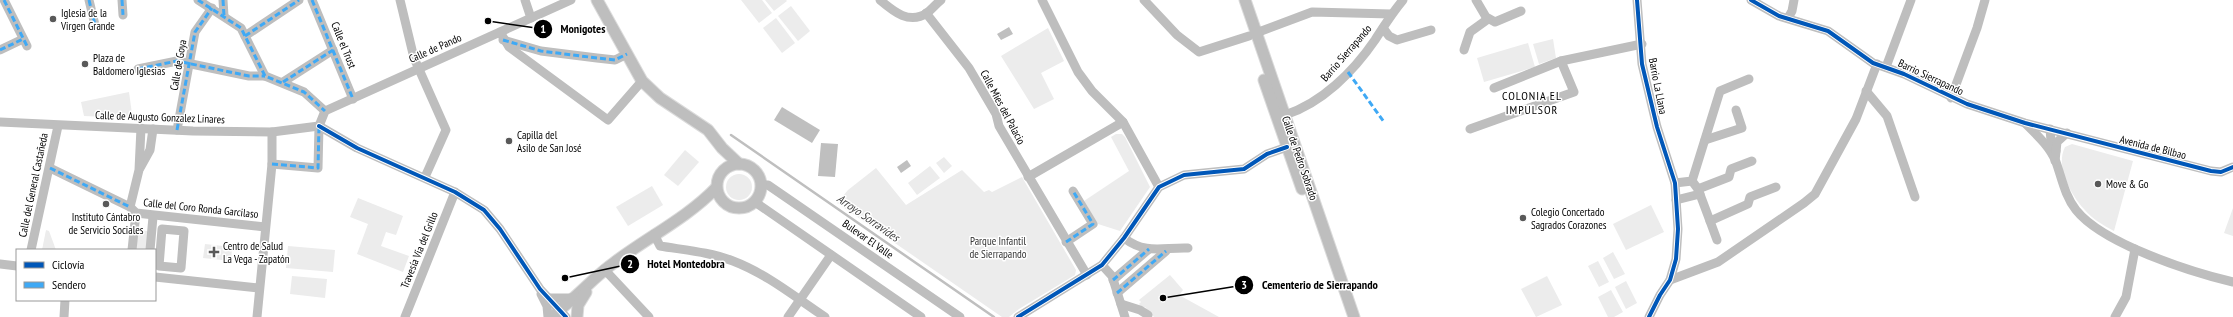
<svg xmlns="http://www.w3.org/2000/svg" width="2233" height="317" font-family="'PT Sans Narrow',sans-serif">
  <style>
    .green { fill: #ececec }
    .water { fill: #bfbfbf }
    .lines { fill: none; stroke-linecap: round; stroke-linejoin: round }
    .stream { stroke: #bfbfbf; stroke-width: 2.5 }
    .major-casing { stroke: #dbdbdb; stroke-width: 13 }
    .minor { stroke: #bebebe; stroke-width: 9 }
    .major { stroke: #bebebe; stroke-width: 11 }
    .quiet { stroke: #3fa9f5; stroke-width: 3; stroke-dasharray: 6 3; stroke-linecap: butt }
    .cycleway-casing { stroke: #fff; stroke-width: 6 }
    .cycleway { stroke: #0057b8; stroke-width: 4 }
    .poi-dot { fill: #595959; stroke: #fff; stroke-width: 1.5 }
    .labels { text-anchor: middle; stroke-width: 3; stroke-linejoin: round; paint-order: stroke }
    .poi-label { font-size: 11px; fill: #000; stroke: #fff; text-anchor: start }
    .street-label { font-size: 11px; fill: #000; stroke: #fff }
    .park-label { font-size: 11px; fill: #333; stroke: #fff }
    .neighbourhood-label { font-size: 12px; letter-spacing: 1px; fill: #000; stroke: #fff }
    .water-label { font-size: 12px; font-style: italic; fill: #444; stroke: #fff }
    .leader { fill: none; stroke: #000; stroke-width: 1.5 }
    .callout-dot { fill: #000; stroke: #fff; stroke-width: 1.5 }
    .mark-label { font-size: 12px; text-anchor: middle; font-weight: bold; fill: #fff }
    .callout-label { font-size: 12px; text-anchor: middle; font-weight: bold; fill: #000; stroke: #fff; stroke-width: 3; stroke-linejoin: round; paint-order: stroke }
  </style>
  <rect width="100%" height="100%" fill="#fff"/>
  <g class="green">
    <polygon points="741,0 762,0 772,13 759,23"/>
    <polygon points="765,0 786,0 787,1 774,11"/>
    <polygon points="791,6 810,31 798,41 778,16"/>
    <polygon points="776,18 795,43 782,53 763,28"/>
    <polygon points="1048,28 1064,61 1041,73 1054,99 1034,109 1001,56"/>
    <polygon points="1553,39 1556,58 1539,64 1533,44"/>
    <polygon points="1528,43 1535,67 1484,82 1477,58"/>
    <polygon points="129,92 132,114 130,118 84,116 81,102"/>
    <polygon points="1116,134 1122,134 1125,137 1150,187 1120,231 1098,224 1084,201 1129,171 1111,137"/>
    <path d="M2072,144L2133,161L2114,231C2103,225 2092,219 2084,209C2071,195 2055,166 2065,147Z"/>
    <polygon points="685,150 699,162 678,186 664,175"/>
    <polygon points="944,157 952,166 944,173 936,163"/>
    <polygon points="930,166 940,178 917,195 908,183"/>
    <polygon points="876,168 906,205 962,170 984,192 989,190 992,192 1022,177 1076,270 1075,275 1019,309 1009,317 1002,317 837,203 848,190"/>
    <circle cx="739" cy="187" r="13"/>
    <polygon points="652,186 663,205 628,226 616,207"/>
    <polygon points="358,198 403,216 396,235 386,232 381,246 409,256 403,272 357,254 368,224 350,217"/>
    <polygon points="1651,205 1664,232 1626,250 1613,224"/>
    <polygon points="2233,208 2233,236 2224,233"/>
    <polygon points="46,230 49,231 56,250 42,250"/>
    <polygon points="138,230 148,231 146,250 136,250"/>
    <polygon points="205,244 223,246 223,250 226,250 226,246 232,247 231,261 203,258"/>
    <polygon points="288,246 335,250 333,272 286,268"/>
    <polygon points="1613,252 1625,274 1614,279 1603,258"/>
    <polygon points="1598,261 1609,282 1599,287 1588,266"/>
    <polygon points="1170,275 1183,290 1179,295 1219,317 1154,317 1145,307 1143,308 1139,304 1141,302 1139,300"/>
    <polygon points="292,276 327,279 325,298 290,294"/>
    <polygon points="1547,276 1562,305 1536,317 1521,289"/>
    <polygon points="1626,281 1637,303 1626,309 1615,287"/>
    <polygon points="1611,290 1623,312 1614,317 1608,317 1598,297"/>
  </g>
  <g class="water">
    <polygon points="1009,27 1013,34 1001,40 997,34"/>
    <polygon points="782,107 820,130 812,143 774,120"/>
    <polygon points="821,143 838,144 835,177 818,176"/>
    <polygon points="907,160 911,166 901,173 897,167"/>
  </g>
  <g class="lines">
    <polyline class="stream" points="731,135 994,317"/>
    <g class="major-casing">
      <g id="major">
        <polyline points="597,0 642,81 660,98 708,130 722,148 739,164"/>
        <polyline points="1245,0 1354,317"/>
        <polyline points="1264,80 1302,189"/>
        <circle cx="739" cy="186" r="22"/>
        <path d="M554,317L559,310C579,295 595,276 615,262C648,237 687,218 716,188"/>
        <polyline points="577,317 578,305 586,292"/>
      </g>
    </g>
    <g class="minor">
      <polyline points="4,0 27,46"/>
      <polyline points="89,0 95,25"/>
      <polyline points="122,0 123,15"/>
      <polyline points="198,0 241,28 265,76 304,92 325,111"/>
      <polyline points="223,0 224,16"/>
      <polyline points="312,0 353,99"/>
      <polyline points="400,0 414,58 446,130 425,177"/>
      <polyline points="525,0 531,18"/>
      <path d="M880,0C893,11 909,25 927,13C932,9 936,4 941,0"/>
      <polyline points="1042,0 1078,72 1092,91 1123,122 1159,187"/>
      <polyline points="1144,0 1177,35 1199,52 1249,36"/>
      <polyline points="1476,0 1486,17 1495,22 1521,11"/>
      <polyline points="1637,0 1642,64 1657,127 1675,183 1678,229 1676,259 1670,280 1660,295 1649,317"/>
      <polyline points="1751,0 1779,16 1828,31 1873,63 1904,74 1967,104 2025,123 2211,171 2221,172 2233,167"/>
      <polyline points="926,13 969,68 996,114 999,126 1087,275"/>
      <polyline points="1788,18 1792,11 1794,0"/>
      <polyline points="1383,28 1389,36 1397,40 1431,30"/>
      <polyline points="500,32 509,47 608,120 642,81"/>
      <polyline points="1256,33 1312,12 1391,14"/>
      <polyline points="245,36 299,0"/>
      <polyline points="503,40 541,51 597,58 615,60 627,54"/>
      <polyline points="0,50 23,39"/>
      <polyline points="1464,50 1470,32 1488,19"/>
      <polyline points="1886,67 1911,0"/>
      <polyline points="138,69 177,61 249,76 265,76"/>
      <polyline points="283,82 333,50"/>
      <polyline points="1494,88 1561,61 1642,44"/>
      <polyline points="1866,91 1887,116 1915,197"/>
      <polyline points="1951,98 1977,28 1985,0"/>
      <path d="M1285,115C1322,103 1353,72 1375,40C1384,26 1392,13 1403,0"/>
      <polyline points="0,122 193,131 272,132 319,126"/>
      <path d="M2026,124C2037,135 2050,147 2056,162C2062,179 2065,196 2076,210C2103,244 2191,272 2233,282"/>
      <polyline points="319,126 357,148 455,192 484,210 500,229 540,289 566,317"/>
      <polyline points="1470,129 1574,92 1561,61"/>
      <polyline points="2050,129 2051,141 2056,151"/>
      <polyline points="177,130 195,32 212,8"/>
      <polyline points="1705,140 1742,128 1736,110"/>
      <polyline points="2055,161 2057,142 2067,133"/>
      <polyline points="272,164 318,168 319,126 325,111 571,0"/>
      <polyline points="50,168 130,207 136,213 265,227"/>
      <polyline points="140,168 150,150 153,129"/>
      <polyline points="1028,177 1123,122"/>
      <polyline points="1692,181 1698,189 1710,221 1748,204 1750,197 1776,187"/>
      <polyline points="1675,183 1692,181 1720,91 1749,79"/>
      <polyline points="761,185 768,185 960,317"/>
      <polyline points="1698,189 1729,177 1731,169 1752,161"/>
      <polyline points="1676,200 1700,194"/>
      <polyline points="755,202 921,317"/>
      <polyline points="130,207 139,170 141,128"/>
      <polyline points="1710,221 1717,240"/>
      <polygon points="162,229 184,231 181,268 159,266"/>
      <path d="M654,234L660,246C684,250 710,252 733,261C767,274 795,297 825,317"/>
      <path d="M1124,238C1146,255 1163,247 1188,248"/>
      <polyline points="1066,242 1093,224 1073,191"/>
      <polyline points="31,250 58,126"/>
      <polyline points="132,250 136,213"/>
      <polyline points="150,250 153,217"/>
      <polyline points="0,264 17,266"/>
      <polyline points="1102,265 1112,276 1125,317"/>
      <polyline points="604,269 649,317"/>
      <polyline points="155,277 259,288"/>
      <polyline points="1113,280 1149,249"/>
      <polyline points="1670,280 1718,262 1804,203 1815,194 1856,119 1877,64"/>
      <polyline points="1117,293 1166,251"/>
      <polyline points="541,294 547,306 548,317"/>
      <polyline points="550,298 572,298"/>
      <polyline points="1121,304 1140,310 1148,315"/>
      <polyline points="64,317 65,300"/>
      <polyline points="257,317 272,164 272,132"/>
      <polyline points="405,317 455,192"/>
      <polyline points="788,317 831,255"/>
      <polyline points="1018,317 1102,265 1124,238 1159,187 1184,175 1244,169 1267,154 1287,147"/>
      <polyline points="2115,317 2126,297 2135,249"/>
    </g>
    <use href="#major" class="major"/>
    <g class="quiet">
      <polyline points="4,0 27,46"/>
      <polyline points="89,0 95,25"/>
      <polyline points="122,0 123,15"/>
      <polyline points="198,0 241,28 265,76 304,92 325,111"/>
      <polyline points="223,0 224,16"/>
      <polyline points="312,0 353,99"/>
      <polyline points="245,36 299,0"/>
      <polyline points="503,40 541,51 597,58 615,60 627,54"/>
      <polyline points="0,50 23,39"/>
      <polyline points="138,69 177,61 249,76 265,76"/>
      <polyline points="1348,72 1384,122"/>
      <polyline points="283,82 333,50"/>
      <polyline points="177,130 195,32 212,8"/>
      <polyline points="272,164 318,168 319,126"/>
      <polyline points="50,168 130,207"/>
      <polyline points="1066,242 1093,224 1073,191"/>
      <polyline points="1113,280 1149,249"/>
      <polyline points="1117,293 1166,251"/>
    </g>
    <g class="cycleway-casing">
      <g id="cycleway">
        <polyline points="1637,0 1642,64 1657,127 1675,183 1678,229 1676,259 1670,280 1660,295 1649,317"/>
        <polyline points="1751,0 1779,16 1828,31 1873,63 1904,74 1967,104 2025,123 2211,171 2221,172 2233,167"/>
        <polyline points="319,126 357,148 455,192 484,210 500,229 540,289 566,317"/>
        <polyline points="1018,317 1102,265 1124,238 1159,187 1184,175 1244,169 1267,154 1287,147"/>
      </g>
    </g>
    <use href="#cycleway" class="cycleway"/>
  </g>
  <g class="poi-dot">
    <circle cx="53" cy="19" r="4"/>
    <circle cx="85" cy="64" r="4"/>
    <circle cx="509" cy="141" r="4"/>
    <circle cx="2098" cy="184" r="4"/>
    <circle cx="106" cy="204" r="4"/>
    <circle cx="1523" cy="218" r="4"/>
    <path d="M212 246h4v4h4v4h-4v4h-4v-4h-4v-4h4z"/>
  </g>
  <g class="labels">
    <g class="poi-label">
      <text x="61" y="17">Iglesia de la<tspan x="61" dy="13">Virgen Grande</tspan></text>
      <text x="93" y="62">Plaza de<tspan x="93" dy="13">Baldomero Iglesias</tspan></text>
      <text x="517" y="139">Capilla del<tspan x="517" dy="13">Asilo de San José</tspan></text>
      <text x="2106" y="188">Move &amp; Go</text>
      <text x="1531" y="216">Colegio Concertado<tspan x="1531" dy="13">Sagrados Corazones</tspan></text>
      <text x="106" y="221" text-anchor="middle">Instituto Cántabro<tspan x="106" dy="13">de Servicio Sociales</tspan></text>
      <text x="223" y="250">Centro de Salud<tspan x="223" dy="13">La Vega - Zapatón</tspan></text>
    </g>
    <g class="street-label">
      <text transform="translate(344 45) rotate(68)" y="4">Calle el Trust</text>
      <text transform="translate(435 48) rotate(-24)" y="4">Calle de Pando</text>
      <text transform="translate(1346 53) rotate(-49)" y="4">Barrio Sierrapando</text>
      <text transform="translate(178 65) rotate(-80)" y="4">Calle de Goya</text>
      <text transform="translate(1931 77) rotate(25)" y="4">Barrio Sierrapando</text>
      <text transform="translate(1658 86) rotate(79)" y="4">Barrio La Llana</text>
      <text transform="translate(1003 107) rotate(62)" y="4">Calle Mies del Palacio</text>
      <text transform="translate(160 117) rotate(2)" y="4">Calle de Augusto Gonzalez Linares</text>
      <text transform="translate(2153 147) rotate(14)" y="4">Avenida de Bilbao</text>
      <text transform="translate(1300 158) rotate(71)" y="4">Calle de Pedro Sobrado</text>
      <text transform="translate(33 185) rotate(-78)" y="4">Calle del General Castañeda</text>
      <text transform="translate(201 208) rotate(6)" y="4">Calle del Coro Ronda Garcilaso</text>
      <text transform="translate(868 239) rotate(35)" y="4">Bulevar El Valle</text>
      <text transform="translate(419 250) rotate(-68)" y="4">Travesía Vía del Grillo</text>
    </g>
    <g class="park-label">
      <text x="998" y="245">Parque Infantil<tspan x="998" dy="13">de Sierrapando</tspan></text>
    </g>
    <g class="neighbourhood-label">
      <text x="1532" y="100">COLONIA EL<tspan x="1532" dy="14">IMPULSOR</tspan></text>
    </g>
    <g class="water-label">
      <text transform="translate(868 218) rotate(35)" y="4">Arroyo Sorravides</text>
    </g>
  </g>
  <path class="leader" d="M488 21L543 29M565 278L630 264M1163 298L1244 285"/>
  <g class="callout-dot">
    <circle cx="488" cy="21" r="4"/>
    <circle cx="565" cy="278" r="4"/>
    <circle cx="1163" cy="298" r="4"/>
    <circle cx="543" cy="29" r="10"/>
    <circle cx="630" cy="264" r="10"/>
    <circle cx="1244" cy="285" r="10"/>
  </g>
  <g class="mark-label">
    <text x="543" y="33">1</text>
    <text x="630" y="268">2</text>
    <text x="1244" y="289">3</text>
  </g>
  <g class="callout-label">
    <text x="583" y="33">Monigotes</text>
    <text x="686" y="268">Hotel Montedobra</text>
    <text x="1320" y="289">Cementerio de Sierrapando</text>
  </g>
  <rect x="16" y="249" width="140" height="52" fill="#ffffff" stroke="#999999"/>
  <rect x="24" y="262" width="20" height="6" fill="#0057b8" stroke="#999999"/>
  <text x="52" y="269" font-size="12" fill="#000000">Ciclovía</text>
  <rect x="24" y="282" width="20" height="6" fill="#3fa9f5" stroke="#999999"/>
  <text x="52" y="289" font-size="12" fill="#000000">Sendero</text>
</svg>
